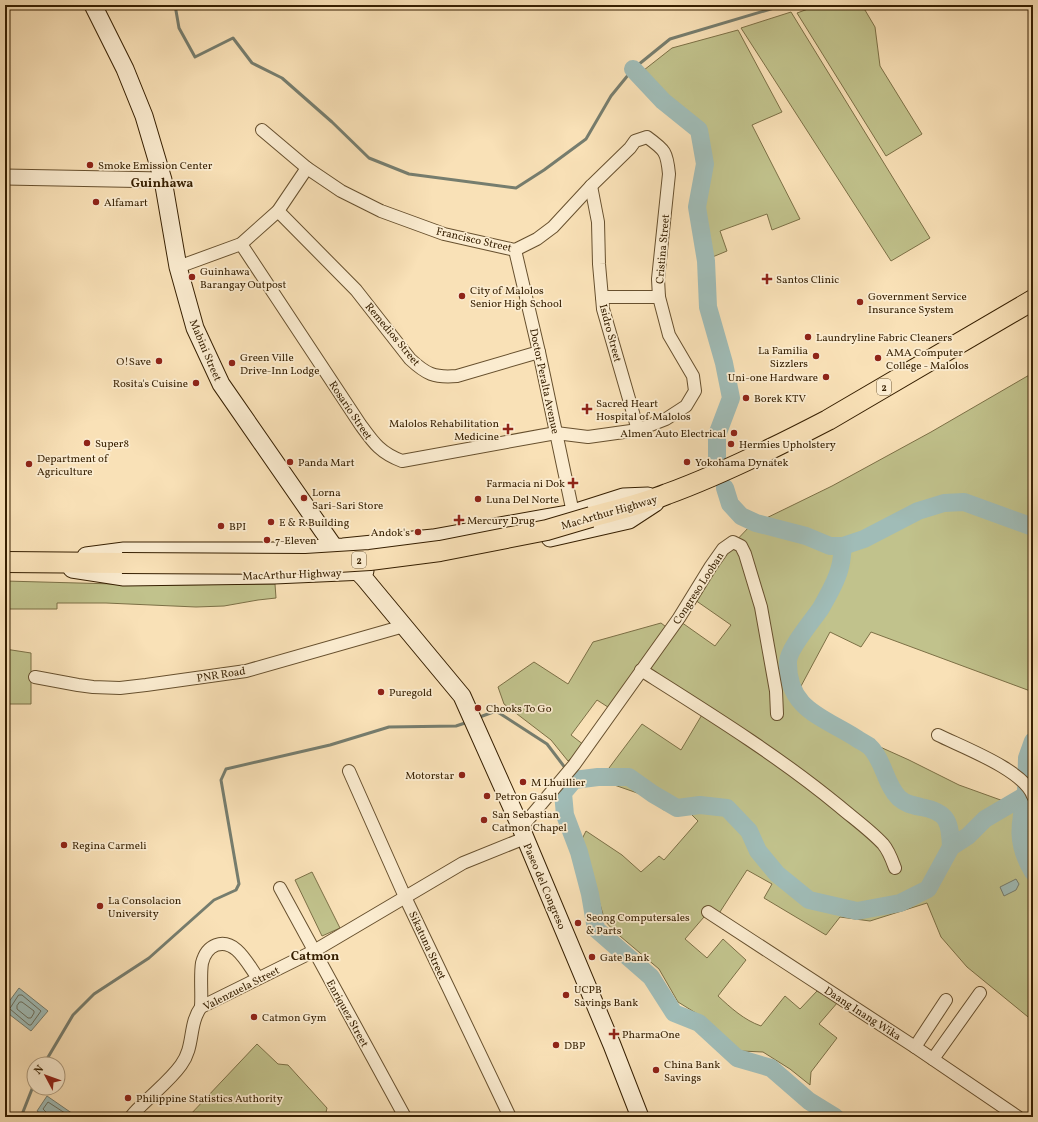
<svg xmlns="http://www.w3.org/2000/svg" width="1038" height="1122" font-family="Vollkorn,serif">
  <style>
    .green { fill: #c1c28c; stroke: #7c7046 }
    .water { fill: #a0bcb7; stroke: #767d6e }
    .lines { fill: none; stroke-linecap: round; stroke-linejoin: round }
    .shore { stroke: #6b6e5c; stroke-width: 1 }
    .stream { stroke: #767d6e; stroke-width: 3 }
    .river { stroke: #a0bcb7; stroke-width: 18 }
    .minor-casing { stroke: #67502e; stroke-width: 14 }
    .tertiary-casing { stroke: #67502e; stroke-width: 17 }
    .secondary-casing { stroke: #361f01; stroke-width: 19 }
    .trunk-casing { stroke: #361f01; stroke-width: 22 }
    .minor { stroke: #fbecd0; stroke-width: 12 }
    .tertiary { stroke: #fbecd0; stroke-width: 15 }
    .secondary { stroke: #fbecd0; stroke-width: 17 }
    .trunk { stroke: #f9e1b7; stroke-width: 20 }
    .trunk-bridge-casing { stroke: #361f01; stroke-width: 22; stroke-linecap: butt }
    .trunk-bridge { stroke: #f9e1b7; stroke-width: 20 }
    .poi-dot { fill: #8f2418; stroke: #fbecd0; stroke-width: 1.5 }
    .labels { text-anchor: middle; stroke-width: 3.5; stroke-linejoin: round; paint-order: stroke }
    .shield { fill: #fbecd0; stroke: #715c3f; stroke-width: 1 }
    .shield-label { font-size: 10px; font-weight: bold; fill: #361f01 }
    .poi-label { font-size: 11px; fill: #361f01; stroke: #fbecd0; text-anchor: start }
    .street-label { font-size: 11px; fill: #361f01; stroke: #fbecd0 }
    .quarter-label { font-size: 13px; font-weight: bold; fill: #361f01; stroke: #fbecd0 }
  </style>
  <rect width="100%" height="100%" fill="#f9e1b7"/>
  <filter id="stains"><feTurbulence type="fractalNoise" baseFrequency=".005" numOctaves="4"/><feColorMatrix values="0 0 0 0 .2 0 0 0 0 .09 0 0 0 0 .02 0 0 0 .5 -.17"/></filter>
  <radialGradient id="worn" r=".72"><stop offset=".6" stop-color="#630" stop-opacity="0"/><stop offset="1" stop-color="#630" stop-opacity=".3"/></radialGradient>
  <g class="green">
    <polygon points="819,5 862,5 875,27 880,66 922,134 886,156 797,13"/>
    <polygon points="791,12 930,238 891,261 741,28"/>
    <polygon points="738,30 782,112 752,125 800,219 772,230 767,214 720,231 727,251 710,258 701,207 709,163 703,127 665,97 644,70 672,48"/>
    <path d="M1031,374L1033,377V692L871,632L861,647L830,632L800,688L807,701L823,714L869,742L909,760L959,785L1020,807L1014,826L1033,841V1021L967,967L941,937L927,903L870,921L840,917L826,935L764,898L772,884L747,870L718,915L710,910L685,939L707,958L723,939L746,960L718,996C731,1008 744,1020 761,1026L785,996L800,1009L817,991L838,1002L819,1024L837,1038L811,1072L810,1085L790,1069L763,1052L741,1051L704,1018L678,1002L659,969L614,931L605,921L581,841L586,831L622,855L641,872L659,856L664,860L698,821L676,799L664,810L643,795L600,780L642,724L681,750L706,708L652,674L649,666L681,622L715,646L731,625L695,600L732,545L750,526L832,486L931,432Z"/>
    <polygon points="5,581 151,585 275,584 276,598 258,600 224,606 196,607 106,603 57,603 57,609 5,609"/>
    <polygon points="661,623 670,630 611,709 597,700 571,735 584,745 568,761 551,740 504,704 498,687 534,662 568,684 593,642"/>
    <polygon points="5,649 31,653 31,704 5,704"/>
    <polygon points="1033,738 1033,777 1021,770"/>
    <polygon points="312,872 340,928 322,936 295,880"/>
    <polygon points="257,1044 278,1064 288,1065 327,1108 325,1117 190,1117 189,1116"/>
  </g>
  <g class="water">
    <polygon points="1016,879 1019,884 1016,890 1004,896 1000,887"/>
    <polygon points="19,988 48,1011 31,1031 5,1011 5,1007"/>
    <polygon points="47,1096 76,1116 75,1117 46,1117 37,1111"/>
  </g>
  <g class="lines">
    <g class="shore">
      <polygon points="19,995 22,995 41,1011 31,1025 29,1025 10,1009"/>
      <polygon points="20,1002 22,1002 34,1011 34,1013 31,1018 28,1018 17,1009 17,1006"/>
      <polyline points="48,1117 47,1113 43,1109 48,1102 71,1117"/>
    </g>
    <g class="stream">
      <polyline points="175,5 179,28 195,57 233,38 252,63 282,78 332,122 369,158 409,174 516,188 544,170 586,139 611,96 633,69 670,39 784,5"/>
      <polyline points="873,5 875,8 899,7 905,5"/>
      <polyline points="477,718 496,711 547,744 566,769"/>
      <polyline points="569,774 574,780"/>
      <polyline points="44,1064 73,1015 94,994 149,958 214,900 236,890 239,884 221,780 226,769 330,745 389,727 456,726 468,722"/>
      <polyline points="21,1117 34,1084"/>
    </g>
    <g class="river">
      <polyline points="633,69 663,101 699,130 705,164 697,207 706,261 708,307 724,363 731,398 717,435 717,457"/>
      <polyline points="725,488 730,504 741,516 756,523 806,536 830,546 843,546 864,539 918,511 944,503 964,502 1033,527"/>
      <path d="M843,546C842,553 842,560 840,567C837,581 828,595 821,608C813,620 788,649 788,662C787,709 823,717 856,738C860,741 865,743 869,746C884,760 885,784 899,798C906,804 912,805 921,807C948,812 950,822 951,847"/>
      <polyline points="1026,795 1027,758 1033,741"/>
      <path d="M835,1117L809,1101L771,1068L737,1058L699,1023L674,1013L651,977L596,929L590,894L579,852L565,815L563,793L574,780L598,777H629L653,794L677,808L700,805L727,808L749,831L758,851L777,874L809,900L857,911L900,903L928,889L951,847L968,836L985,819L1026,795C1019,825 1016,844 1033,872"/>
    </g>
    <g class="minor-casing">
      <g id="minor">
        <polyline points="591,186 598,222 599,264 603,309 638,430"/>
        <path d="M278,211L356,290L410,359C426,374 434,378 457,376L539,352"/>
        <path d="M241,244L360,424C373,442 380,453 402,461L556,433L588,437L638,430L666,419L686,406L695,391L693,376L669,335L659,297L658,279L669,174C667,152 665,150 647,137L635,141L630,148L591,186L553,227L537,239L515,250L444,234L381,211L341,191L307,168L262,130"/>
        <polyline points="515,250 539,352 573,513"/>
        <polyline points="178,267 241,244 278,211 307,168"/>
        <polyline points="602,297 659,297"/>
        <path d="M641,670C709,713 777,755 839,806C853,818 870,830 883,844C889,851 892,860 895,868"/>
        <polyline points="35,677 78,685 93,687 120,688 146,685 246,671 404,626"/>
        <path d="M938,735C962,747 1024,770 1033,796"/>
        <polyline points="349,771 405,897 510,1117"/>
        <polyline points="521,828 574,765 679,618 711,566 723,549 733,542 741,546 745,554 761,607 776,691 777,714"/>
        <polyline points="280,888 405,1117"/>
        <polyline points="708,912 915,1047 1018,1117"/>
        <path d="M201,1007C202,994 200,975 202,963C204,955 208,948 216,945C236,938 248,965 258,978"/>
        <polyline points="915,1047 946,1000"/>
        <polyline points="933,1059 980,993"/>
        <path d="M131,1117C134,1112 140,1107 144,1103C156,1091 171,1079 181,1065C195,1046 188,1025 201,1007L314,951L463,863L525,838"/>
      </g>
    </g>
    <g class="tertiary-casing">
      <polyline id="tertiary" points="5,177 163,180"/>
    </g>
    <g class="secondary-casing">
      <g id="secondary">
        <polyline points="93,5 125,69 144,116 163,180 178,267 195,328 221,384 334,547 364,578 462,696 521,828 612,1045 640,1117"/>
        <polyline points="550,538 629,520 655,503"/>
        <polyline points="86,556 124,551 275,551 343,547 433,538 573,513 623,497 648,496"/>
        <polyline points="72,569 124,577 274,575 365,571"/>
      </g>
    </g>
    <g class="trunk-casing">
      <g id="trunk">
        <path d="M591,517C616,510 643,504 667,494C722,474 776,447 828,420L1033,300"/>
        <polyline points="5,562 122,563"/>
      </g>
    </g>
    <use href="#minor" class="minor"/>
    <use href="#tertiary" class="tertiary"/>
    <use href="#secondary" class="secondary"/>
    <use href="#trunk" class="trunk"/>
    <g class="trunk-bridge-casing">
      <polyline id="trunk-bridge" points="122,563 306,564 370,560 440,551 547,530 591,517"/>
    </g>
    <use href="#trunk-bridge" class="trunk-bridge"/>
  </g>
  <g class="poi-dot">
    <circle cx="90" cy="165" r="4"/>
    <circle cx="96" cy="202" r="4"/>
    <circle cx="192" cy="277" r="4"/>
    <path d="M765 273h4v4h4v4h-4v4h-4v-4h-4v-4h4z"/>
    <circle cx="462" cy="296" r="4"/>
    <circle cx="860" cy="302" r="4"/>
    <circle cx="808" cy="337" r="4"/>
    <circle cx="816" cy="356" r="4"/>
    <circle cx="878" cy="358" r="4"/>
    <circle cx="159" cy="361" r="4"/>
    <circle cx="232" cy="363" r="4"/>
    <circle cx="826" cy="377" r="4"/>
    <circle cx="196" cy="383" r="4"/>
    <circle cx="746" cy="398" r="4"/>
    <path d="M585 403h4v4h4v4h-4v4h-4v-4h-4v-4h4z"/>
    <path d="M506 423h4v4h4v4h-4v4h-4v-4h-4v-4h4z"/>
    <circle cx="734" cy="433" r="4"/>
    <circle cx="87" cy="443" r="4"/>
    <circle cx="731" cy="444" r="4"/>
    <circle cx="290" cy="462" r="4"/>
    <circle cx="687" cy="462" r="4"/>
    <circle cx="29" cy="464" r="4"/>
    <path d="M571 477h4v4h4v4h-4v4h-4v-4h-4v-4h4z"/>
    <circle cx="304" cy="498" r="4"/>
    <circle cx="478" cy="499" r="4"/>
    <path d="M457 514h4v4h4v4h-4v4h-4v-4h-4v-4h4z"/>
    <circle cx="271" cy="522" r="4"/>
    <circle cx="221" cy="526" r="4"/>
    <circle cx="418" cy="532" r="4"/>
    <circle cx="267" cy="540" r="4"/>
    <circle cx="381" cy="692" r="4"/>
    <circle cx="478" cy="708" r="4"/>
    <circle cx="462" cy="775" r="4"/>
    <circle cx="523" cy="782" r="4"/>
    <circle cx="487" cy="796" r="4"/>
    <circle cx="484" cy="820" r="4"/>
    <circle cx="64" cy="845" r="4"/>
    <circle cx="100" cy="906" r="4"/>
    <circle cx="578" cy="923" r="4"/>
    <circle cx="592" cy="957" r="4"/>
    <circle cx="566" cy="995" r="4"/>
    <circle cx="254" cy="1017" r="4"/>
    <path d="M612 1028h4v4h4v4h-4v4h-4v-4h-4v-4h4z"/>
    <circle cx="556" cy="1045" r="4"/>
    <circle cx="656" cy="1070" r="4"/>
    <circle cx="128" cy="1098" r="4"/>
  </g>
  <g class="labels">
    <g class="shield">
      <rect x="877" y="379" width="14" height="16" rx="3"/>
      <rect x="352" y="552" width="14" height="16" rx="3"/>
    </g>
    <g class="shield-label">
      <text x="884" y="391">2</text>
      <text x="359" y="564">2</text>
    </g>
    <g class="poi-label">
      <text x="98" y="169">Smoke Emission Center</text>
      <text x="104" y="206">Alfamart</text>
      <text x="200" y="275">Guinhawa<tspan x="200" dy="13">Barangay Outpost</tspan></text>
      <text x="776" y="283">Santos Clinic</text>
      <text x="470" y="294">City of Malolos<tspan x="470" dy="13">Senior High School</tspan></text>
      <text x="868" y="300">Government Service<tspan x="868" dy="13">Insurance System</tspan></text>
      <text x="816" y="341">Laundryline Fabric Cleaners</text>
      <text x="808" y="354" text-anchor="end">La Familia<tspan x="808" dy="13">Sizzlers</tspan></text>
      <text x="886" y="356">AMA Computer<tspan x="886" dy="13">College - Malolos</tspan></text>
      <text x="240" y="361">Green Ville<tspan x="240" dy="13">Drive-Inn Lodge</tspan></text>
      <text x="151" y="365" text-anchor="end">O!Save</text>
      <text x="818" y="381" text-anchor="end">Uni-one Hardware</text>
      <text x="188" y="387" text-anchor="end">Rosita's Cuisine</text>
      <text x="754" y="402">Borek KTV</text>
      <text x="596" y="407">Sacred Heart<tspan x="596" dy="13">Hospital of Malolos</tspan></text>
      <text x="499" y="427" text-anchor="end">Malolos Rehabilitation<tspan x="499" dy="13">Medicine</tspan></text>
      <text x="726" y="437" text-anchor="end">Almen Auto Electrical</text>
      <text x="95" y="447">Super8</text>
      <text x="739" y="448">Hermies Upholstery</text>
      <text x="37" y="462">Department of<tspan x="37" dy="13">Agriculture</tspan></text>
      <text x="298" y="466">Panda Mart</text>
      <text x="695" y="466">Yokohama Dynatek</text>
      <text x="565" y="487" text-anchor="end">Farmacia ni Dok</text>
      <text x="312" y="496">Lorna<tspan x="312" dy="13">Sari-Sari Store</tspan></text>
      <text x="486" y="503">Luna Del Norte</text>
      <text x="467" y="524">Mercury Drug</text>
      <text x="279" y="526">E &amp; R Building</text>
      <text x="229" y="530">BPI</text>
      <text x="410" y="536" text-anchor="end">Andok's</text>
      <text x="275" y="544">7-Eleven</text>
      <text x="389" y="696">Puregold</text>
      <text x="486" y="712">Chooks To Go</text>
      <text x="454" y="779" text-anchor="end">Motorstar</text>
      <text x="531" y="786">M Lhuillier</text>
      <text x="495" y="800">Petron Gasul</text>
      <text x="492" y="818">San Sebastian<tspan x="492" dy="13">Catmon Chapel</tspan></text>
      <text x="72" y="849">Regina Carmeli</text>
      <text x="108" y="904">La Consolacion<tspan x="108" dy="13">University</tspan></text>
      <text x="586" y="921">Seong Computersales<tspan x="586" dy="13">&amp; Parts</tspan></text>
      <text x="600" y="961">Gate Bank</text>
      <text x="574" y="993">UCPB<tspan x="574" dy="13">Savings Bank</tspan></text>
      <text x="262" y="1021">Catmon Gym</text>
      <text x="622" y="1038">PharmaOne</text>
      <text x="564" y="1049">DBP</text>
      <text x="664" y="1068">China Bank<tspan x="664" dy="13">Savings</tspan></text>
      <text x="136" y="1102">Philippine Statistics Authority</text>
    </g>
    <g class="street-label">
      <text transform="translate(474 239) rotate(13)" y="4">Francisco Street</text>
      <text transform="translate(662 249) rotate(-85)" y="4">Cristina Street</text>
      <text transform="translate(611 333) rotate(75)" y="4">Isidro Street</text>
      <text transform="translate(393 334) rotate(50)" y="4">Remedios Street</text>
      <text transform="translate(206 350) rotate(67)" y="4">Mabini Street</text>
      <text transform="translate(545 381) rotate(78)" y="4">Doctor Peralta Avenue</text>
      <text transform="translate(351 410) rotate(56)" y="4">Rosario Street</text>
      <text transform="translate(609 512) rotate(-16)" y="4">MacArthur Highway</text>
      <text transform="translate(292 574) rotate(-2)" y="4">MacArthur Highway</text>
      <text transform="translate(698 588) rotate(-57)" y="4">Congreso Looban</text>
      <text transform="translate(221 674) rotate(-9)" y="4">PNR Road</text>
      <text transform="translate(545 886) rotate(67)" y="4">Paseo del Congreso</text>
      <text transform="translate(428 945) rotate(65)" y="4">Sikatuna Street</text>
      <text transform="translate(241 988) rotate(-27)" y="4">Valenzuela Street</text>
      <text transform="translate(348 1013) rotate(61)" y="4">Enriquez Street</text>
      <text transform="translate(863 1013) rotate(33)" y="4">Daang Inang Wika</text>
    </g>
    <g class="quarter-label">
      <text x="162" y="187">Guinhawa</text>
      <text x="315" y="960">Catmon</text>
    </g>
  </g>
  <rect width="1038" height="1122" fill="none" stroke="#f9e1b7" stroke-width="20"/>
  <rect x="6" y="6" width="1026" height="1110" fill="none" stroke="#361f01" stroke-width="2"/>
  <rect x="10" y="10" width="1018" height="1102" fill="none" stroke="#361f01"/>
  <g transform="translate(46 1076) rotate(311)"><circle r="19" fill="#fbecd0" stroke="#ac9a7d"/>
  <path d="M0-3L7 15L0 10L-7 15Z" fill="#8f2418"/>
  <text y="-6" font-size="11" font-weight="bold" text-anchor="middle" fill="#361f01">N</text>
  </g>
  <rect width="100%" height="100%" filter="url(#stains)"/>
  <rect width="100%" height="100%" fill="url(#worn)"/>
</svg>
